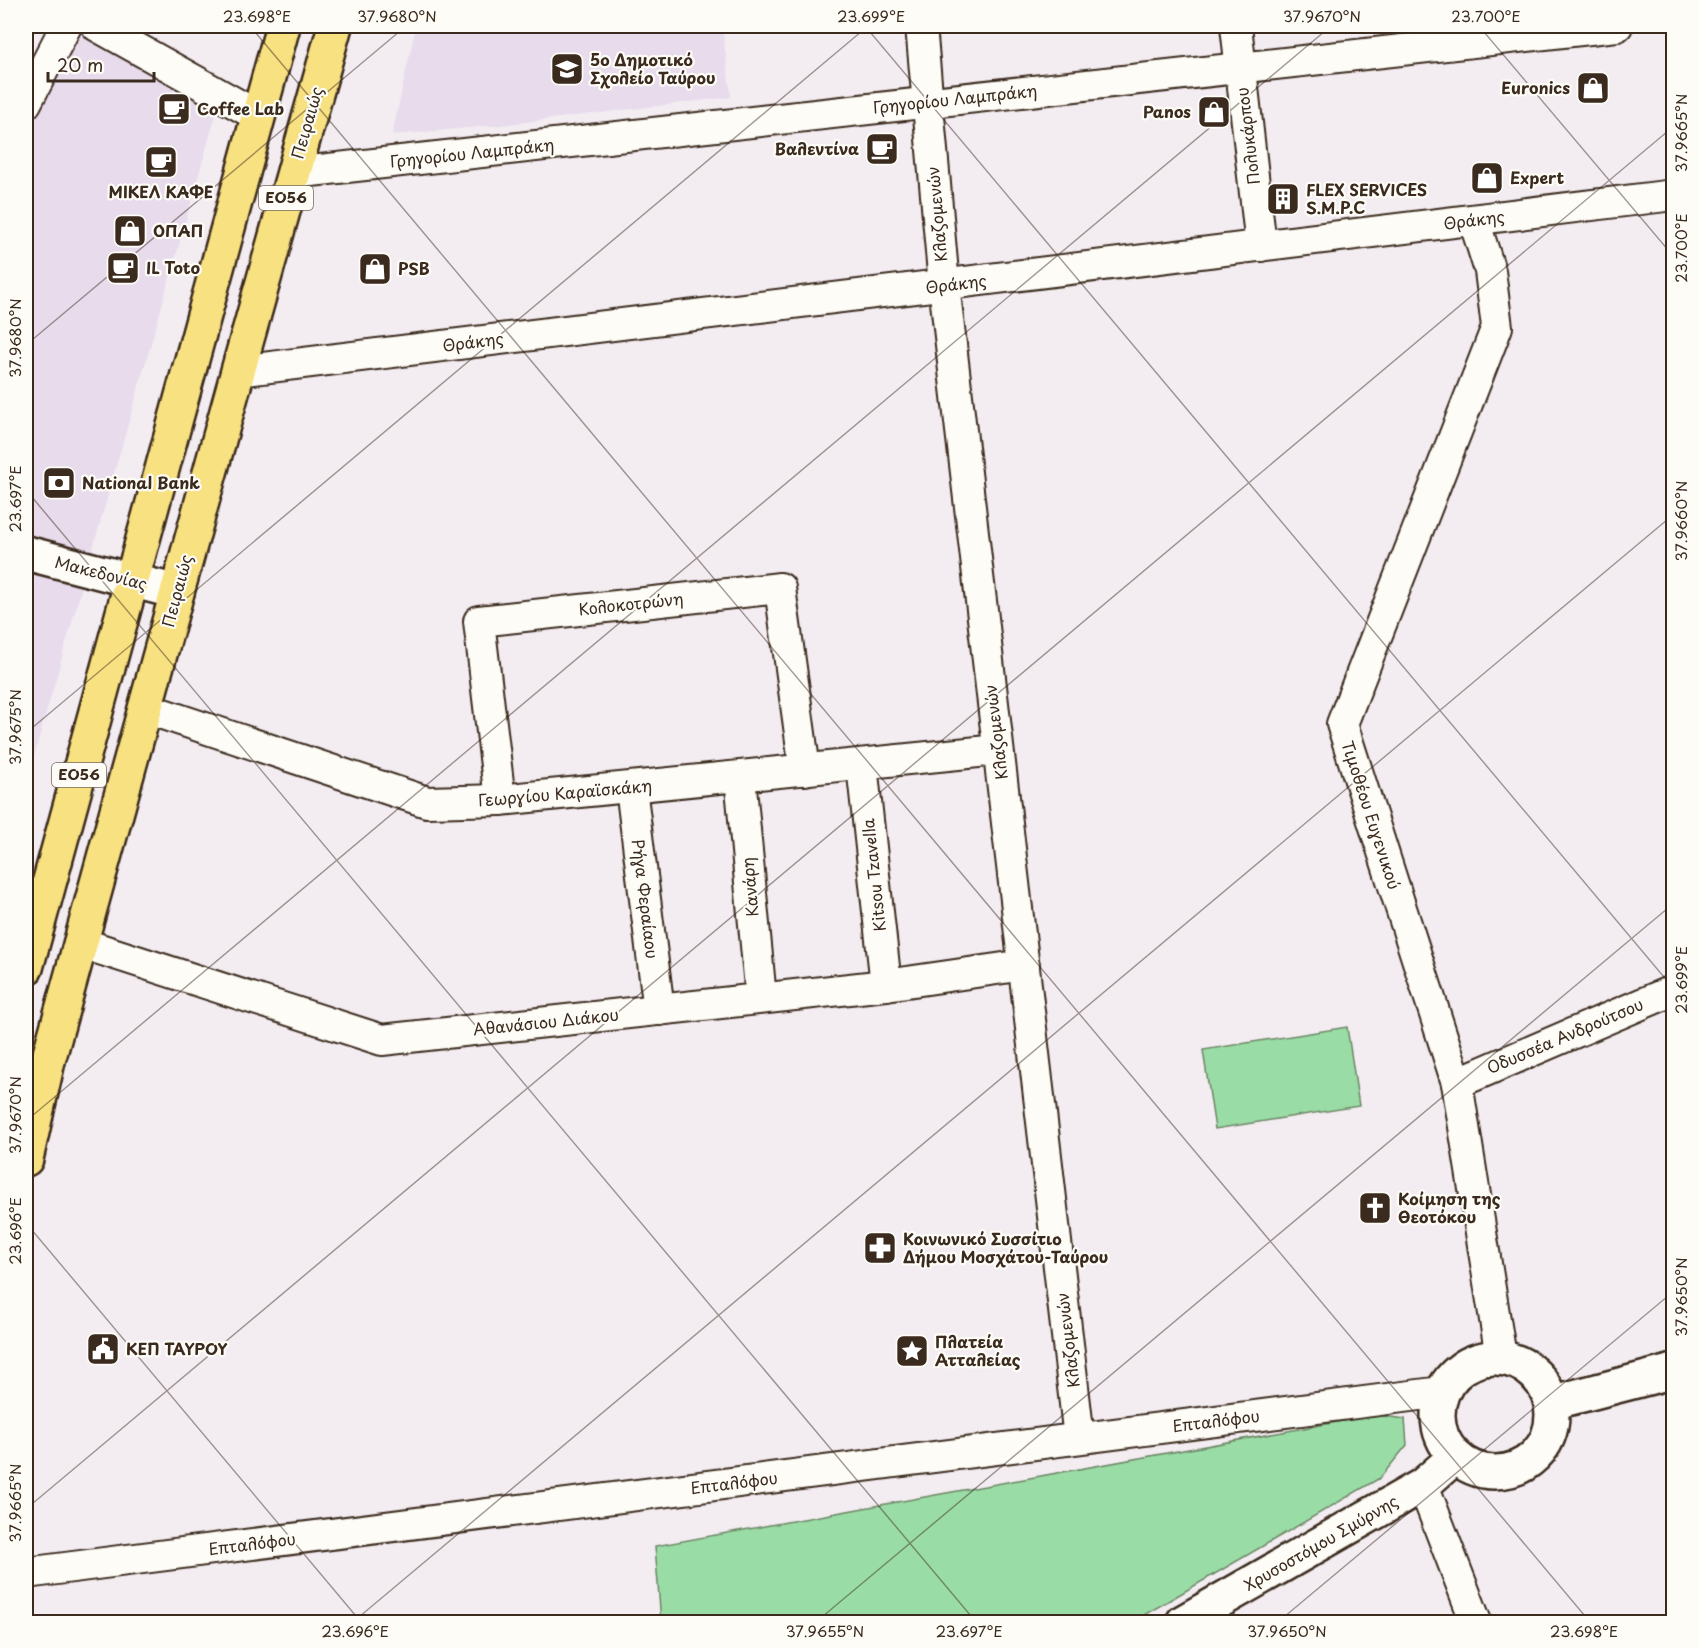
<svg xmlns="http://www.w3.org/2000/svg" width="1699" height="1648" font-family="'Playpen Sans',sans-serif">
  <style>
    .built { fill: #e7dbec }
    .green { fill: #9adca6; stroke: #6a8362; stroke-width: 1.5 }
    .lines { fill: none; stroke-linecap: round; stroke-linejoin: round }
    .minor-casing { stroke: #3b2a1e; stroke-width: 34 }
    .tertiary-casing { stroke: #3b2a1e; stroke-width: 38 }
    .primary-casing { stroke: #3b2a1e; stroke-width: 38 }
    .minor { stroke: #fdfcf7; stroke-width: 30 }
    .tertiary { stroke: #fdfcf7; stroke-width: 33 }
    .primary { stroke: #f8e181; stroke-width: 33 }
    .ticks { fill: none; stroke: #3b2a1e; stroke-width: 1.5; stroke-opacity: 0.45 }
    .labels { text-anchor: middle; stroke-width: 4.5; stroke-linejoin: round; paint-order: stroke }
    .shield { fill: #fdfcf7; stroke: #75695f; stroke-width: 1.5 }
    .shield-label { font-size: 15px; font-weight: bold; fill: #3b2a1e }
    .poi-label { font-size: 16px; font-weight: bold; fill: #3b2a1e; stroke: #fdfcf7; text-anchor: start }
    .street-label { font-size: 16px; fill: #3b2a1e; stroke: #fdfcf7 }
    .neatline { fill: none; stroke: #3b2a1e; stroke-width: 2 }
    .ticks-label { font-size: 15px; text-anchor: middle; fill: #3b2a1e }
  </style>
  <rect width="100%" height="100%" fill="#f3edf2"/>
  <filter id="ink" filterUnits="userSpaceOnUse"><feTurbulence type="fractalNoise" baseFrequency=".0167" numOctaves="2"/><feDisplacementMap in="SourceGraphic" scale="12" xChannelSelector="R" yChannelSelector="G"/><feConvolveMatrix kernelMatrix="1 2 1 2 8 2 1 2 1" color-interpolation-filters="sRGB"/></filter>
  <g filter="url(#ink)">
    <g class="built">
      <polygon points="52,26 117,26 224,86 26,784 26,76"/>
      <polygon points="416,26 722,26 731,97 501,125 392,135"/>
    </g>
    <g class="green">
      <polygon points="1347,1027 1359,1106 1215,1129 1203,1050"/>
      <polygon points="1376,1415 1405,1419 1407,1445 1380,1478 1132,1622 661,1622 655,1546"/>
    </g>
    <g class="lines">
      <g class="minor-casing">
        <g id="minor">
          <polyline points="97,26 258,116"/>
          <polyline points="921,26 944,285 1079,1438"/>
          <polyline points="1236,26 1261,246"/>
          <polyline points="26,103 66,26"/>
          <polyline points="293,173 1617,26"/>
          <polyline points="1474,220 1490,271 1497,327 1342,724 1457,1083 1501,1357"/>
          <polyline points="238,371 1674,195"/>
          <polyline points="145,708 427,802 500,800 998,750"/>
          <polyline points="862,765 886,985"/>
          <polyline points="740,777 761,998"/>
          <polyline points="631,788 659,1010"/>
          <polyline points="500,800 479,621 780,588 805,770"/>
          <polyline points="81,943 382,1040 886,985 1024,965"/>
          <polyline points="1457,1083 1674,990"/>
          <polyline points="1423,1485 1476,1622"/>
          <polyline points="26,1573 1442,1392"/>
        </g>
      </g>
      <g class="tertiary-casing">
        <g id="tertiary">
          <polyline points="26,553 177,592"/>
          <circle cx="1495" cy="1415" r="57"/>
          <polyline points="1551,1403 1674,1371"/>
          <polyline points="1183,1622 1423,1485 1455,1457"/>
        </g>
      </g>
      <g class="primary-casing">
        <g id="primary">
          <polyline points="26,968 283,26"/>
          <polyline points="26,1159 48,1061 238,371 335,26"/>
        </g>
      </g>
      <use href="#minor" class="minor"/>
      <use href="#tertiary" class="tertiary"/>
      <use href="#primary" class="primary"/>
    </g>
  </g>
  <path class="ticks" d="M250,26L1590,1622M865,26L1674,989M1479,26L1674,257M26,345L406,26M26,490L976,1622M26,733L868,26M26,1121L1331,26M26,1223L361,1622M26,1509L1674,126M353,1622L1674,514M816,1622L1674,903M1278,1622L1674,1291"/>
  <defs>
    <g id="school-square" transform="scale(1.725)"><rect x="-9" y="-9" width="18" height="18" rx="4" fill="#3b2a1e" stroke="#fdfcf7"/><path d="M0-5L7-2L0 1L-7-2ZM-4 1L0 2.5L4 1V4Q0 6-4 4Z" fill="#fff"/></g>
    <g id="shop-square" transform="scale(1.725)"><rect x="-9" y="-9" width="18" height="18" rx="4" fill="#3b2a1e" stroke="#fdfcf7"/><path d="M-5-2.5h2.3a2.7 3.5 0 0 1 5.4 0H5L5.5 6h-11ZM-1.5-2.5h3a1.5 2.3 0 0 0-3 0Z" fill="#fff"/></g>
    <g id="cafe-square" transform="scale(1.725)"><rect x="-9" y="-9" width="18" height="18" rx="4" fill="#3b2a1e" stroke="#fdfcf7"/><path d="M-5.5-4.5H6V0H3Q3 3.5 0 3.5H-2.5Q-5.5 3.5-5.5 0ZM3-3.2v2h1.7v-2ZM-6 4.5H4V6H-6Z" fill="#fff"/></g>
    <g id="building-square" transform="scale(1.725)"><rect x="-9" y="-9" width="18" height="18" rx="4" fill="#3b2a1e" stroke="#fdfcf7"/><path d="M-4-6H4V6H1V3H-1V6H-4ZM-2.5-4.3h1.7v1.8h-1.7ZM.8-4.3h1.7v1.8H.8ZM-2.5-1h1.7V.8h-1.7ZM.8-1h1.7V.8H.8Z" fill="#fff"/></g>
    <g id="bank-square" transform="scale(1.725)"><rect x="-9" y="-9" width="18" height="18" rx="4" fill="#3b2a1e" stroke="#fdfcf7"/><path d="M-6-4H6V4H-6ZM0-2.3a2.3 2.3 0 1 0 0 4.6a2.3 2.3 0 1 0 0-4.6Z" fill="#fff"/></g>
    <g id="church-square" transform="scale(1.725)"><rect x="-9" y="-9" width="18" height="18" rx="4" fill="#3b2a1e" stroke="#fdfcf7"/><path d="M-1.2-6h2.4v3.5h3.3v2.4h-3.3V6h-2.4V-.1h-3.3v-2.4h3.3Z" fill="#fff"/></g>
    <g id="pharmacy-square" transform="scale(1.725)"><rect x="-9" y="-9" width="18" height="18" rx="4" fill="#3b2a1e" stroke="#fdfcf7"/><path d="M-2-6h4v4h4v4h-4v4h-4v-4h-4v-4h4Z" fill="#fff"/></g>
    <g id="civic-square" transform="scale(1.725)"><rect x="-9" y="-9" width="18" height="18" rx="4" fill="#3b2a1e" stroke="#fdfcf7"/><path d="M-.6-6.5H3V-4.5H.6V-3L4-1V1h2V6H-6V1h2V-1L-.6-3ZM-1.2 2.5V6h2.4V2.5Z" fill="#fff"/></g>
    <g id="sight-square" transform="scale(1.725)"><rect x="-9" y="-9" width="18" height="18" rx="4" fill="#3b2a1e" stroke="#fdfcf7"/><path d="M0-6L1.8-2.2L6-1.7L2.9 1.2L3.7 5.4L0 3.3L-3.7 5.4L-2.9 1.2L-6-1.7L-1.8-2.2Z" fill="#fff"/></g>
  </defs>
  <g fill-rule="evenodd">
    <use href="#school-square" x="567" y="69"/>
    <use href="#shop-square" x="1593" y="88"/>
    <use href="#cafe-square" x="174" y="109"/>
    <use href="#shop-square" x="1214" y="112"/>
    <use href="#cafe-square" x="882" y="149"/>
    <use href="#cafe-square" x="161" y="162"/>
    <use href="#shop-square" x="1487" y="178"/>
    <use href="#building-square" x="1283" y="199"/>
    <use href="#shop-square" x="130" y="231"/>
    <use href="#cafe-square" x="123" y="268"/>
    <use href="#shop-square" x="375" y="269"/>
    <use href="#bank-square" x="59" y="483"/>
    <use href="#church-square" x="1375" y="1208"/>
    <use href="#pharmacy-square" x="880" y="1248"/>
    <use href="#civic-square" x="103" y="1349"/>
    <use href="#sight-square" x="912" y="1351"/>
  </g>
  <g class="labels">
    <g class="shield">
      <rect x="259" y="186" width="54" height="24" rx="4.5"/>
      <rect x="52" y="763" width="54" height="24" rx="4.5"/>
    </g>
    <g class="shield-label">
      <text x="286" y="203">ΕΟ56</text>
      <text x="79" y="780">ΕΟ56</text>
    </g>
    <g class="poi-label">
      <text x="590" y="66">5ο Δημοτικό<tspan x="590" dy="18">Σχολείο Ταύρου</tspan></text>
      <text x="1570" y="94" text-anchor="end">Euronics</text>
      <text x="197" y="115">Coffee Lab</text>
      <text x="1191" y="118" text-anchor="end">Panos</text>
      <text x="859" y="155" text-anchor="end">Βαλεντίνα</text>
      <text x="1510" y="184">Expert</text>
      <text x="1306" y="196">FLEX SERVICES<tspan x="1306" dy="18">S.M.P.C</tspan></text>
      <text x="161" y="198" text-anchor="middle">ΜΙΚΕΛ ΚΑΦΕ</text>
      <text x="153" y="237">ΟΠΑΠ</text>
      <text x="146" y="274">IL Toto</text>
      <text x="398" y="275">PSB</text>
      <text x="82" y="489">National Bank</text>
      <text x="1398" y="1205">Κοίμηση της<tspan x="1398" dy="18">Θεοτόκου</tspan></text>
      <text x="903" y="1245">Κοινωνικό Συσσίτιο<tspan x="903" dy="18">Δήμου Μοσχάτου-Ταύρου</tspan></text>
      <text x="935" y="1348">Πλατεία<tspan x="935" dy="18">Ατταλείας</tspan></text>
      <text x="126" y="1355">ΚΕΠ ΤΑΥΡΟΥ</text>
    </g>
    <g class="street-label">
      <text transform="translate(955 99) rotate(-6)" y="6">Γρηγορίου Λαμπράκη</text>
      <text transform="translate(307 123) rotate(-74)" y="6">Πειραιώς</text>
      <text transform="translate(1248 136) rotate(-97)" y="6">Πολυκάρπου</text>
      <text transform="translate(472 153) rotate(-6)" y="6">Γρηγορίου Λαμπράκη</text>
      <text transform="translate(937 214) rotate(-95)" y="6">Κλαζομενών</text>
      <text transform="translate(1474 220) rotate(-7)" y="6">Θράκης</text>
      <text transform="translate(956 284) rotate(-7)" y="6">Θράκης</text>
      <text transform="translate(473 342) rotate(-7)" y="6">Θράκης</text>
      <text transform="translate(101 573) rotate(14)" y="6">Μακεδονίας</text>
      <text transform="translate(177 591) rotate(-75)" y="6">Πειραιώς</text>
      <text transform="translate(631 604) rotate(-6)" y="6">Κολοκοτρώνη</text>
      <text transform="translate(996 732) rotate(-97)" y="6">Κλαζομενών</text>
      <text transform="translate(565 793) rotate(-5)" y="6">Γεωργίου Καραϊσκάκη</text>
      <text transform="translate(1371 815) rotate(72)" y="6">Τιμοθέου Ευγενικού</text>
      <text transform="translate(874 875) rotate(-96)" y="6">Kitsou Tzavella</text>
      <text transform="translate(750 887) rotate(-95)" y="6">Κανάρη</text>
      <text transform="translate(645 899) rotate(83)" y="6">Ρήγα Φεραίαου</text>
      <text transform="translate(546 1022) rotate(-6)" y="6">Αθανάσιου Διάκου</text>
      <text transform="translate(1565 1036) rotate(-23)" y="6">Οδυσσέα Ανδρούτσου</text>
      <text transform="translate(1068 1340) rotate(-97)" y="6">Κλαζομενών</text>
      <text transform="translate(1216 1421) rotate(-7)" y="6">Επταλόφου</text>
      <text transform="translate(734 1483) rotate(-7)" y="6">Επταλόφου</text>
      <text transform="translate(1321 1543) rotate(-30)" y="6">Χρυσοστόμου Σμύρνης</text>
      <text transform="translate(252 1544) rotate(-7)" y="6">Επταλόφου</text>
    </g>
  </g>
  <rect width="1699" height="1648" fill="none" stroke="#fdfcf7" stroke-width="66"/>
  <path d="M48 72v9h106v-9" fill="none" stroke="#3b2a1e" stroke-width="3"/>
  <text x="57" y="72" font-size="18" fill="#3b2a1e" stroke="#fdfcf7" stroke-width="4.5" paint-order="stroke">20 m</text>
  <rect x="33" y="33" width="1633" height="1582" class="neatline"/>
  <g class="ticks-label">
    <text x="257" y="22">23.698°E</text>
    <text x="397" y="22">37.9680°N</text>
    <text x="871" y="22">23.699°E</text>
    <text x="1322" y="22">37.9670°N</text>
    <text x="1486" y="22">23.700°E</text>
    <text transform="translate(1682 133) rotate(-90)" y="5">37.9665°N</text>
    <text transform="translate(1682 248) rotate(-90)" y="5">23.700°E</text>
    <text transform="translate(16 338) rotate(-90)" y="5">37.9680°N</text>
    <text transform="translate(16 499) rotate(-90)" y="5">23.697°E</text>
    <text transform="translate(1682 521) rotate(-90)" y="5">37.9660°N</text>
    <text transform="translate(16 727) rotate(-90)" y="5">37.9675°N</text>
    <text transform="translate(1682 980) rotate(-90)" y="5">23.699°E</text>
    <text transform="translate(16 1115) rotate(-90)" y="5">37.9670°N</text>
    <text transform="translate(16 1231) rotate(-90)" y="5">23.696°E</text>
    <text transform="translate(1682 1297) rotate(-90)" y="5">37.9650°N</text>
    <text transform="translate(16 1503) rotate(-90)" y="5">37.9665°N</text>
    <text x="355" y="1637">23.696°E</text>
    <text x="825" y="1637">37.9655°N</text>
    <text x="969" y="1637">23.697°E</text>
    <text x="1287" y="1637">37.9650°N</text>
    <text x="1584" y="1637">23.698°E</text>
  </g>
</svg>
